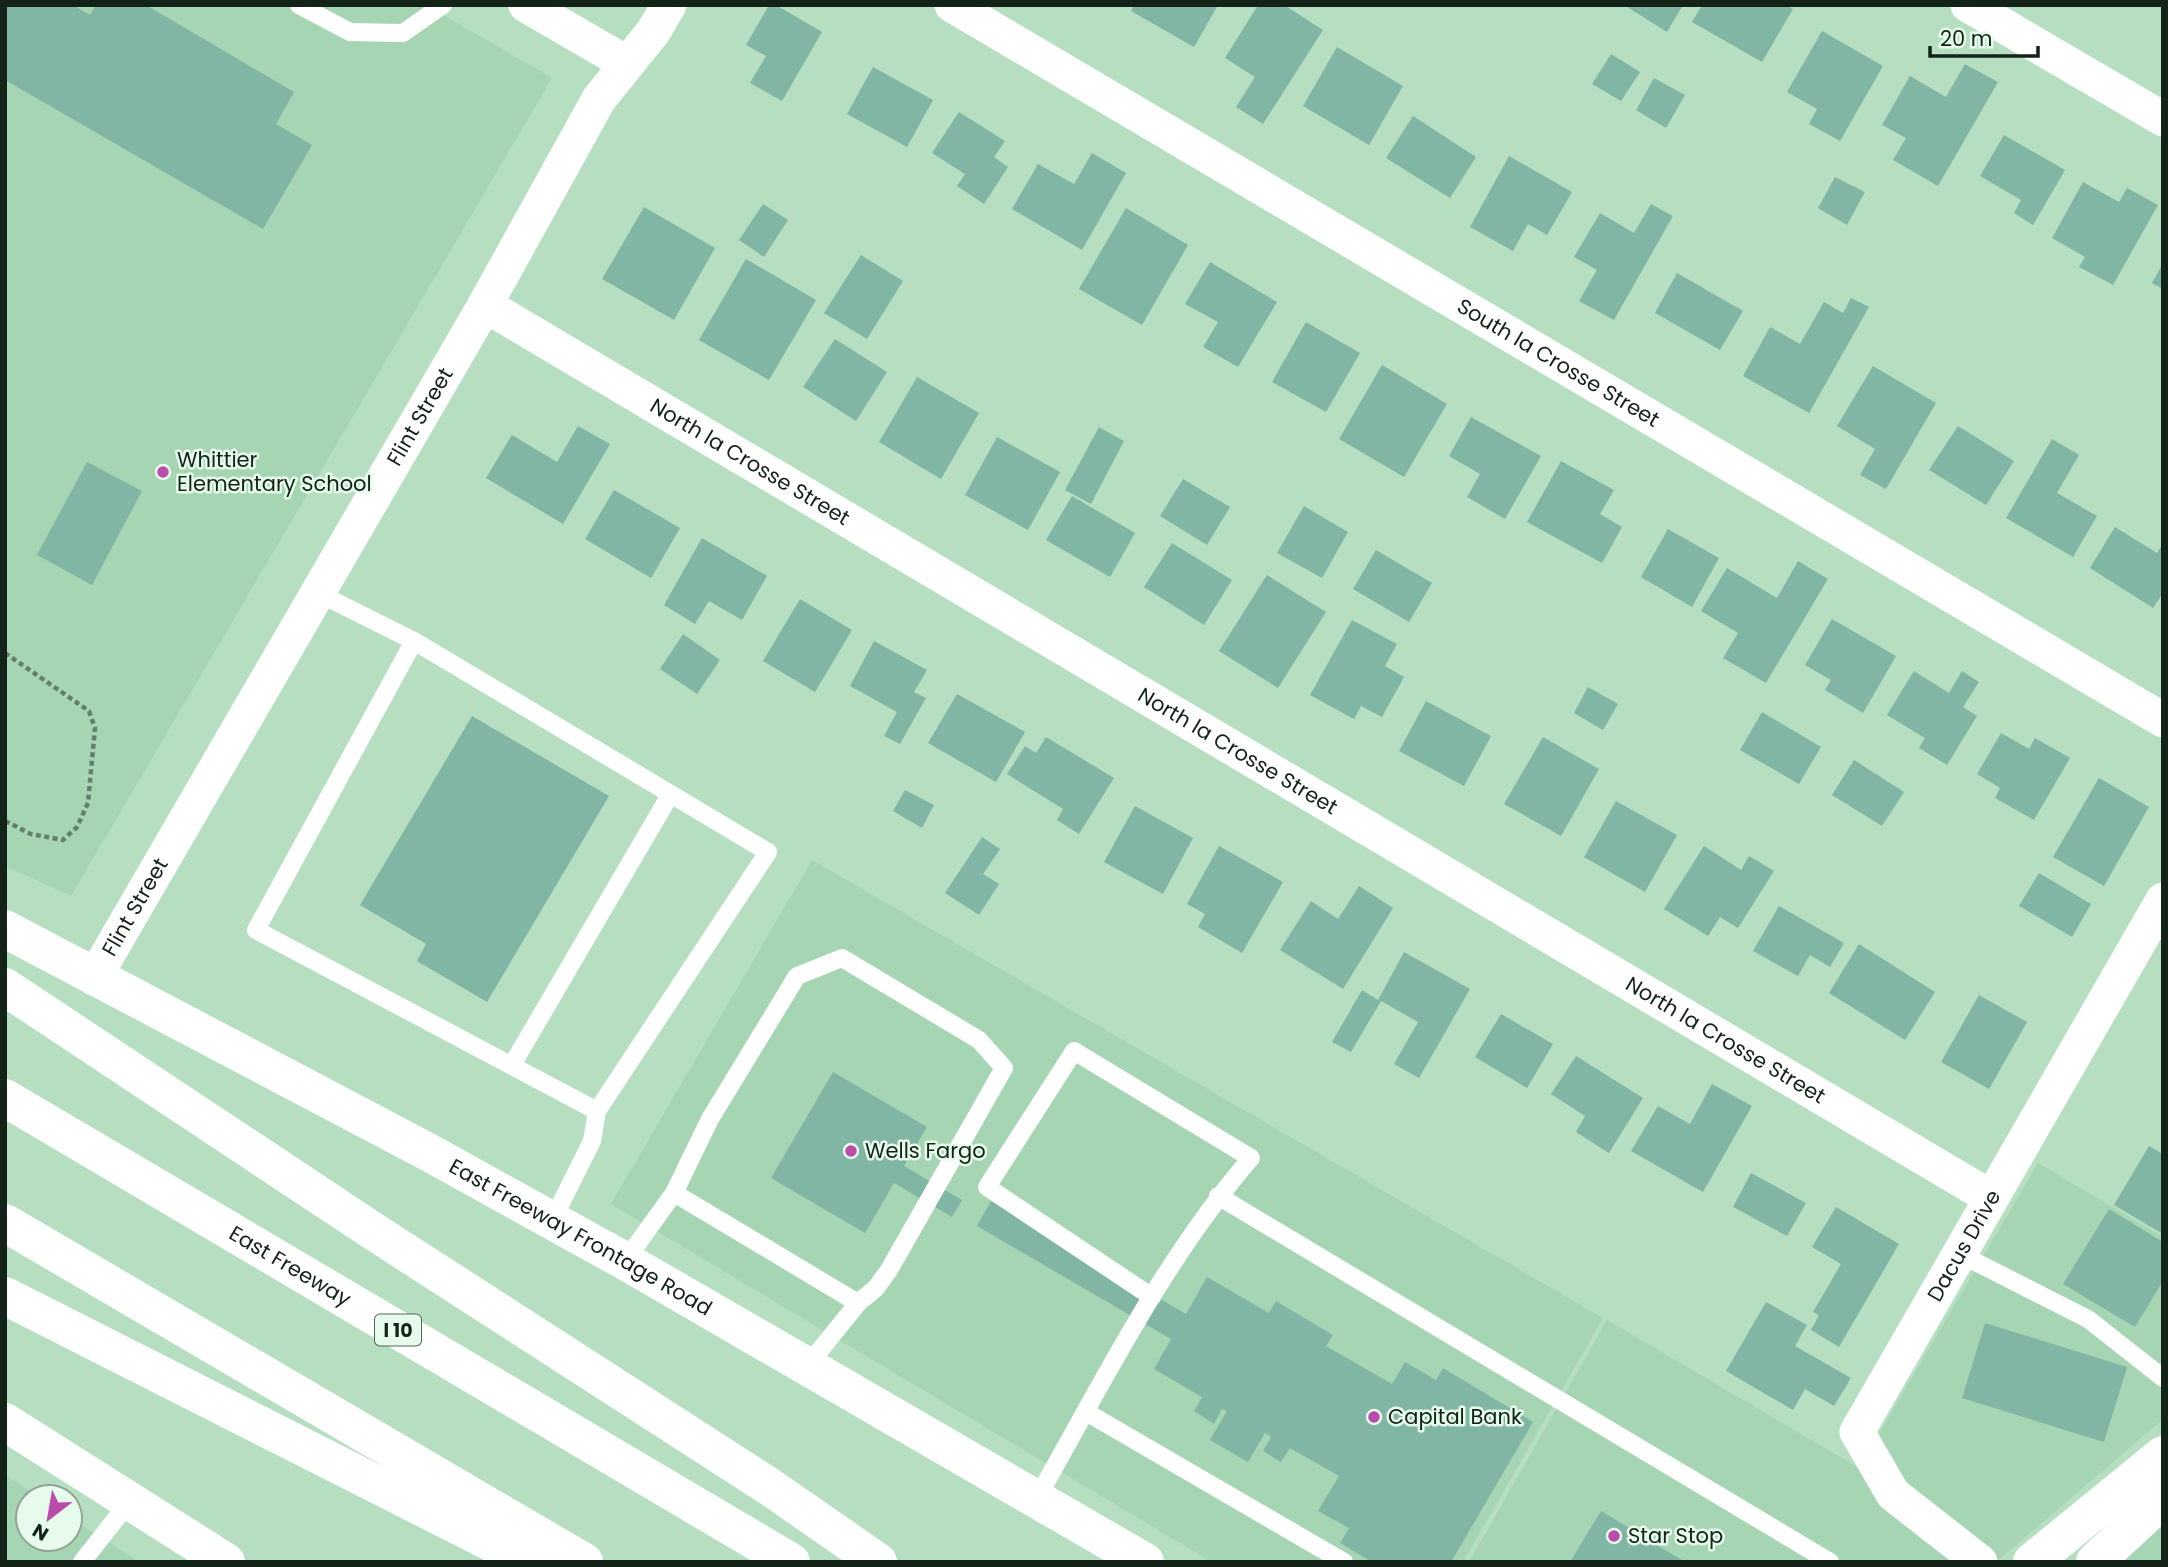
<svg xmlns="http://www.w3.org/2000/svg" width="2168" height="1567" font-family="Poppins,sans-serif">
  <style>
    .built { fill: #a5d5b2 }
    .building { fill: #81b5a4 }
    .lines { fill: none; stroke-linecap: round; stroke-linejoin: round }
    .path { stroke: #64806c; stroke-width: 4.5; stroke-dasharray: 5 3.5; stroke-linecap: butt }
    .lane { stroke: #fff; stroke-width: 18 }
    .street { stroke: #fff; stroke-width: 35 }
    .secondary { stroke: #fff; stroke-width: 38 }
    .highway { stroke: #fff; stroke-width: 38 }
    .poi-dot { fill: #ba4dac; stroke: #e6fbeb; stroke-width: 2.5 }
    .labels { text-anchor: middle; stroke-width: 5; stroke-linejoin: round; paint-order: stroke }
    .shield { fill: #e6fbeb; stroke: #526457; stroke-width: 2 }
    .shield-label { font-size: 19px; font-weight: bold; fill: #132318 }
    .street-label { font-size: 21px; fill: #132318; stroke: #e6fbeb }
    .poi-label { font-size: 21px; fill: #132318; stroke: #e6fbeb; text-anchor: start }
  </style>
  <rect width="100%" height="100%" fill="#b6dfc1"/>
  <g class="built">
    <polygon points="5,5 426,5 552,78 71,896 5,866"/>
    <polygon points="812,860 1603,1318 1463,1562 1212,1562 611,1204"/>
    <polygon points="2038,1163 2163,1237 2163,1419 1996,1562 1469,1562 1607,1320 1859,1468"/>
    <polygon points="5,1475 39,1497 28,1497 28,1539 70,1539 70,1517 139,1562 5,1562"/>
    <polygon points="2163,1521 2163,1562 2119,1562"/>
  </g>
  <g class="building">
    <polygon points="5,5 73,5 90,15 96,5 146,5 294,92 276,124 312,145 263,229 5,80"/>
    <polygon points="769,5 776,5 822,32 782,101 750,83 766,56 746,45"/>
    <polygon points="1134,5 1218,5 1194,47 1131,11"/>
    <polygon points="1258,5 1284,5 1323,30 1263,124 1236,107 1255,77 1225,58"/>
    <polygon points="1624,5 1683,5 1667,32"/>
    <polygon points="1702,5 1786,5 1793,9 1762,62 1692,22"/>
    <polygon points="1822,31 1883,66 1840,141 1809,124 1817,109 1787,92"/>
    <polygon points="1337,47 1403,86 1369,145 1303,106"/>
    <polygon points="1611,54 1640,72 1621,101 1592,84"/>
    <polygon points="1965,64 1998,82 1938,186 1893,160 1906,138 1882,125 1910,76 1946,97"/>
    <polygon points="873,67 933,100 907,147 847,114"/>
    <polygon points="1654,78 1685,95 1666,128 1636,110"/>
    <polygon points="959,112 1005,141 994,157 1008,167 984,204 957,186 965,174 932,153"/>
    <polygon points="1413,116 1476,157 1450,198 1386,158"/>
    <polygon points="2004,135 2065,170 2033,225 2014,213 2021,200 1980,176"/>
    <polygon points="1092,153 1126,173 1082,250 1012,209 1038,164 1074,184"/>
    <polygon points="1509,156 1572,192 1547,235 1528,224 1513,251 1470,227"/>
    <polygon points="1835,177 1865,192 1847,225 1818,208"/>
    <polygon points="2083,182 2119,202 2127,188 2158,205 2113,285 2079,267 2085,257 2052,238"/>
    <polygon points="763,204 788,220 764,257 739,240"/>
    <polygon points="1651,204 1673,216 1614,320 1579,301 1597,270 1574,257 1600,213 1634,233"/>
    <polygon points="644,207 715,248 674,320 602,279"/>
    <polygon points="1126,208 1188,245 1142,325 1079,289"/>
    <polygon points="861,255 903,281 867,339 824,313"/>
    <polygon points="746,259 816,300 769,380 699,340"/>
    <polygon points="1210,262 1277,302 1238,367 1203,347 1218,322 1185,304"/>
    <polygon points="2163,263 2163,289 2152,283"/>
    <polygon points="1677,273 1743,311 1720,350 1655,313"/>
    <polygon points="1851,298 1869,307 1809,413 1743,376 1770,327 1800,344 1824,302 1843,313"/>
    <polygon points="1306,322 1360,353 1326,412 1272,382"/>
    <polygon points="835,339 887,372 856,421 803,387"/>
    <polygon points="1382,365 1447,404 1404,477 1339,439"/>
    <polygon points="1873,366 1936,403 1886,489 1860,475 1875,449 1837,426"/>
    <polygon points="917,377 979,413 941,479 879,442"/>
    <polygon points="1471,417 1541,456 1505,519 1467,497 1480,474 1449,456"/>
    <polygon points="578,426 610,444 563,524 486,478 512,435 557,462"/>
    <polygon points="1958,426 2014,461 1986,505 1929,470"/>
    <polygon points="1099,427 1124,441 1091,504 1065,490"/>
    <polygon points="997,437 1060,472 1028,530 965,495"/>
    <polygon points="2052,439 2079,455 2057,493 2097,516 2073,557 2006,518"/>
    <polygon points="1561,461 1614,490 1600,514 1622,527 1602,563 1527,522"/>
    <polygon points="87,462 142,491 92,585 37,555"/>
    <polygon points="1183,479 1230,507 1207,545 1160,516"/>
    <polygon points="614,490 680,528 651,578 585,539"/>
    <polygon points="1072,496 1135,533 1110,577 1046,540"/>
    <polygon points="1304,506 1348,532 1322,578 1277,553"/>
    <polygon points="2115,527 2157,553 2163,543 2163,593 2153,608 2090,568"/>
    <polygon points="1668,529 1719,558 1692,607 1641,577"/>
    <polygon points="702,538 767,576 742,620 709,601 695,624 664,605"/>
    <polygon points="1172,543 1232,580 1204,625 1144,587"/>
    <polygon points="1376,550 1432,583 1409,622 1353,589"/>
    <polygon points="1798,561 1828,579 1766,683 1723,658 1738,633 1701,611 1727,568 1777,598"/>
    <polygon points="1267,575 1326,612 1278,688 1219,651"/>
    <polygon points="800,599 852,630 815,692 763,661"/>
    <polygon points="1832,619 1896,656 1863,713 1825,690 1831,680 1805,665"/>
    <polygon points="1352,620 1397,644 1385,666 1404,677 1382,717 1361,706 1354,719 1310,695"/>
    <polygon points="683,634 720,660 697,694 660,669"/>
    <polygon points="874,641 927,670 914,692 926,698 900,744 884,736 897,712 850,686"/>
    <polygon points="1914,671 1949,693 1962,671 1979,682 1963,707 1977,716 1947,765 1919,748 1925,738 1887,715"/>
    <polygon points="1588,687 1618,704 1603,730 1574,713"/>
    <polygon points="957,694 1025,732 996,782 928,743"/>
    <polygon points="1426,701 1491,736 1464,786 1399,751"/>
    <polygon points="1762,712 1821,747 1799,784 1740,750"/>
    <polygon points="472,716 609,796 487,1002 417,961 426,944 360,905"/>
    <polygon points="2001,733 2029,749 2035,738 2070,758 2034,820 1995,798 2000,788 1977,774"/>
    <polygon points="1046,737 1114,778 1079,834 1057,820 1063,809 1007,774 1025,746 1036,753"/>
    <polygon points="1543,737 1599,769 1561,836 1504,804"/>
    <polygon points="1854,760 1904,792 1882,826 1832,795"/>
    <polygon points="2099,778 2149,807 2104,886 2053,857"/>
    <polygon points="905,790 934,805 922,828 893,811"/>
    <polygon points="1616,801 1677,835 1645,892 1584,857"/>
    <polygon points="1135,806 1193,838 1163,894 1104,862"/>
    <polygon points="982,837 1000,849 983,874 999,884 979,915 945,893"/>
    <polygon points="1219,846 1283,882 1242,953 1198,927 1205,914 1187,904"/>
    <polygon points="1704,846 1741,870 1749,856 1774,871 1738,928 1720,917 1708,936 1664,909"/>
    <polygon points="2039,873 2091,904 2072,937 2019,906"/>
    <polygon points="1359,886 1393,908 1343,989 1280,950 1311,901 1338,919"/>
    <polygon points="1779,906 1844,943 1830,967 1810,955 1798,976 1753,951"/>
    <polygon points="1859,944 1935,992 1905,1040 1829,993"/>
    <polygon points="1404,952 1470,989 1419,1078 1394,1064 1418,1022 1381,1001 1351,1052 1332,1042 1362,990 1378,1000"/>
    <polygon points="1979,995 2027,1022 1989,1089 1941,1062"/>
    <polygon points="1501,1014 1553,1044 1527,1088 1475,1057"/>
    <polygon points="1576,1056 1643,1098 1609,1153 1576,1132 1585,1116 1551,1094"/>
    <polygon points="833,1072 927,1127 904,1166 962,1200 952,1217 894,1183 865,1233 771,1178"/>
    <polygon points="1712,1084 1752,1106 1703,1192 1631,1151 1658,1106 1690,1124"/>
    <polygon points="2149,1146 2163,1154 2163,1234 2114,1205"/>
    <polygon points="1751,1173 1806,1203 1787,1236 1733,1207"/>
    <polygon points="991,1201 1186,1314 1207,1277 1269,1313 1276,1301 1333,1335 1326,1346 1392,1384 1405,1362 1436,1380 1443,1368 1533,1422 1451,1562 1372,1562 1340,1543 1349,1528 1318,1511 1339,1476 1290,1448 1281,1462 1263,1451 1271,1437 1265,1433 1248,1462 1210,1440 1227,1411 1222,1409 1214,1424 1194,1411 1202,1397 1154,1369 1171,1339 977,1226"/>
    <polygon points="1836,1207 1899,1244 1839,1347 1811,1330 1819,1315 1813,1312 1841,1264 1812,1247"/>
    <polygon points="2109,1209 2163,1242 2163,1281 2135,1327 2063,1284"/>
    <polygon points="1766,1302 1807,1325 1795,1346 1851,1378 1834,1406 1805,1389 1793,1410 1726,1371"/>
    <polygon points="1985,1323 2127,1367 2104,1442 1962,1398"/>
    <polygon points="1601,1511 1685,1562 1570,1562"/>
  </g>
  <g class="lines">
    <polyline class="path" points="5,653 89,711 95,728 88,803 77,827 63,840 31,834 5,821"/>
    <g class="lane">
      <polyline points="299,5 350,32 403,33 443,5"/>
      <polyline points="318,593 414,641 768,852 597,1111 592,1141 552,1221"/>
      <polyline points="414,641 256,930 597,1111"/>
      <polyline points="512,1065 670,795"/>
      <polyline points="674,1193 858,1303 808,1365"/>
      <polyline points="1218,1196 1830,1562"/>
      <polyline points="1958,1253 2088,1319 2163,1378"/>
      <polyline points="625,1261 674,1193 710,1119 797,976 842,958 979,1040 1004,1068 889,1270 876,1288 858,1303"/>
      <polyline points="1086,1412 1344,1562"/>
      <path d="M1037,1498C1103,1382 1164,1259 1251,1158L1074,1051L987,1187L1152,1297"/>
      <polyline points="82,1562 129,1502"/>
    </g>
    <g class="street">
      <polyline points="526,5 626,63"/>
      <path id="s1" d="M952,5L2163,720"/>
      <polyline points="1968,5 2163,119"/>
      <path id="s2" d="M485,305L1990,1197"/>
      <path id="s3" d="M94,978L485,305L599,99L653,32L669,5"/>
      <path id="s4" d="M1980,1562L1893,1494L1857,1432L2163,900"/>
    </g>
    <g class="secondary">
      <path id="s5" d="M5,929L428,1152L625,1261L1145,1562"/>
      <polyline points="5,1422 226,1562"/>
      <polyline points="2032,1562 2163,1455"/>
      <polyline points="2095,1562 2163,1499"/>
    </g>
    <g class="highway">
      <polyline points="5,987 376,1233 770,1487 878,1562"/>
      <path id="s6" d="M5,1098L791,1562"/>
      <polyline points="5,1223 584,1562"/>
      <polyline points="5,1296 530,1562"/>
    </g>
  </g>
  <g class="poi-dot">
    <circle cx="163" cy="472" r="7"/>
    <circle cx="851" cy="1151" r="7"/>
    <circle cx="1374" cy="1417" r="7"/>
    <circle cx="1614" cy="1536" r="7"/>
  </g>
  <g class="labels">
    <rect class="shield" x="375" y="1314.5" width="46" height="31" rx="5"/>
    <g class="shield-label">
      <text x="398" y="1337">I 10</text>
    </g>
    <g class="street-label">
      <text dy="7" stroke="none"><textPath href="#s1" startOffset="704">South la Crosse Street</textPath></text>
      <text dy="7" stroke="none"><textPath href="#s3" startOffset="649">Flint Street</textPath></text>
      <text dy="7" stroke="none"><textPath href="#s2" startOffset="308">North la Crosse Street</textPath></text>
      <text dy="7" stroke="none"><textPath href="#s2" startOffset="875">North la Crosse Street</textPath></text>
      <text dy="7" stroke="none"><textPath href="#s3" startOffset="82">Flint Street</textPath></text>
      <text dy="7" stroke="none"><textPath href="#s2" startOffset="1442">North la Crosse Street</textPath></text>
      <text dy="7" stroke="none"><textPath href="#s5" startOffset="653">East Freeway Frontage Road</textPath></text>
      <text dy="7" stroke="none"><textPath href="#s4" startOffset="397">Dacus Drive</textPath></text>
      <text dy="7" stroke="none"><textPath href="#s6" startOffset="331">East Freeway</textPath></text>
    </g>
    <g class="poi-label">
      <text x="177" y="467">Whittier<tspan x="177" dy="24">Elementary School</tspan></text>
      <text x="865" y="1158">Wells Fargo</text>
      <text x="1388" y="1424">Capital Bank</text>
      <text x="1628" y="1543">Star Stop</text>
    </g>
  </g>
  <rect width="2168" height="1567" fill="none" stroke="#132318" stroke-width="14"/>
  <g transform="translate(49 1518) rotate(211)"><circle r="33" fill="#e6fbeb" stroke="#92a597" stroke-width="2"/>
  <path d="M0-5L12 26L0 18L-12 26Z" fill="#ba4dac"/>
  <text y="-10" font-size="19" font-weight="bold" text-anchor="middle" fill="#132318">N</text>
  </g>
  <path d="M1930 46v10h108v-10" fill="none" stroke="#132318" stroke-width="3.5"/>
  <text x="1940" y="46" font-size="21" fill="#132318" stroke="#e6fbeb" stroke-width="5" paint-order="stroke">20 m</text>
</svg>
